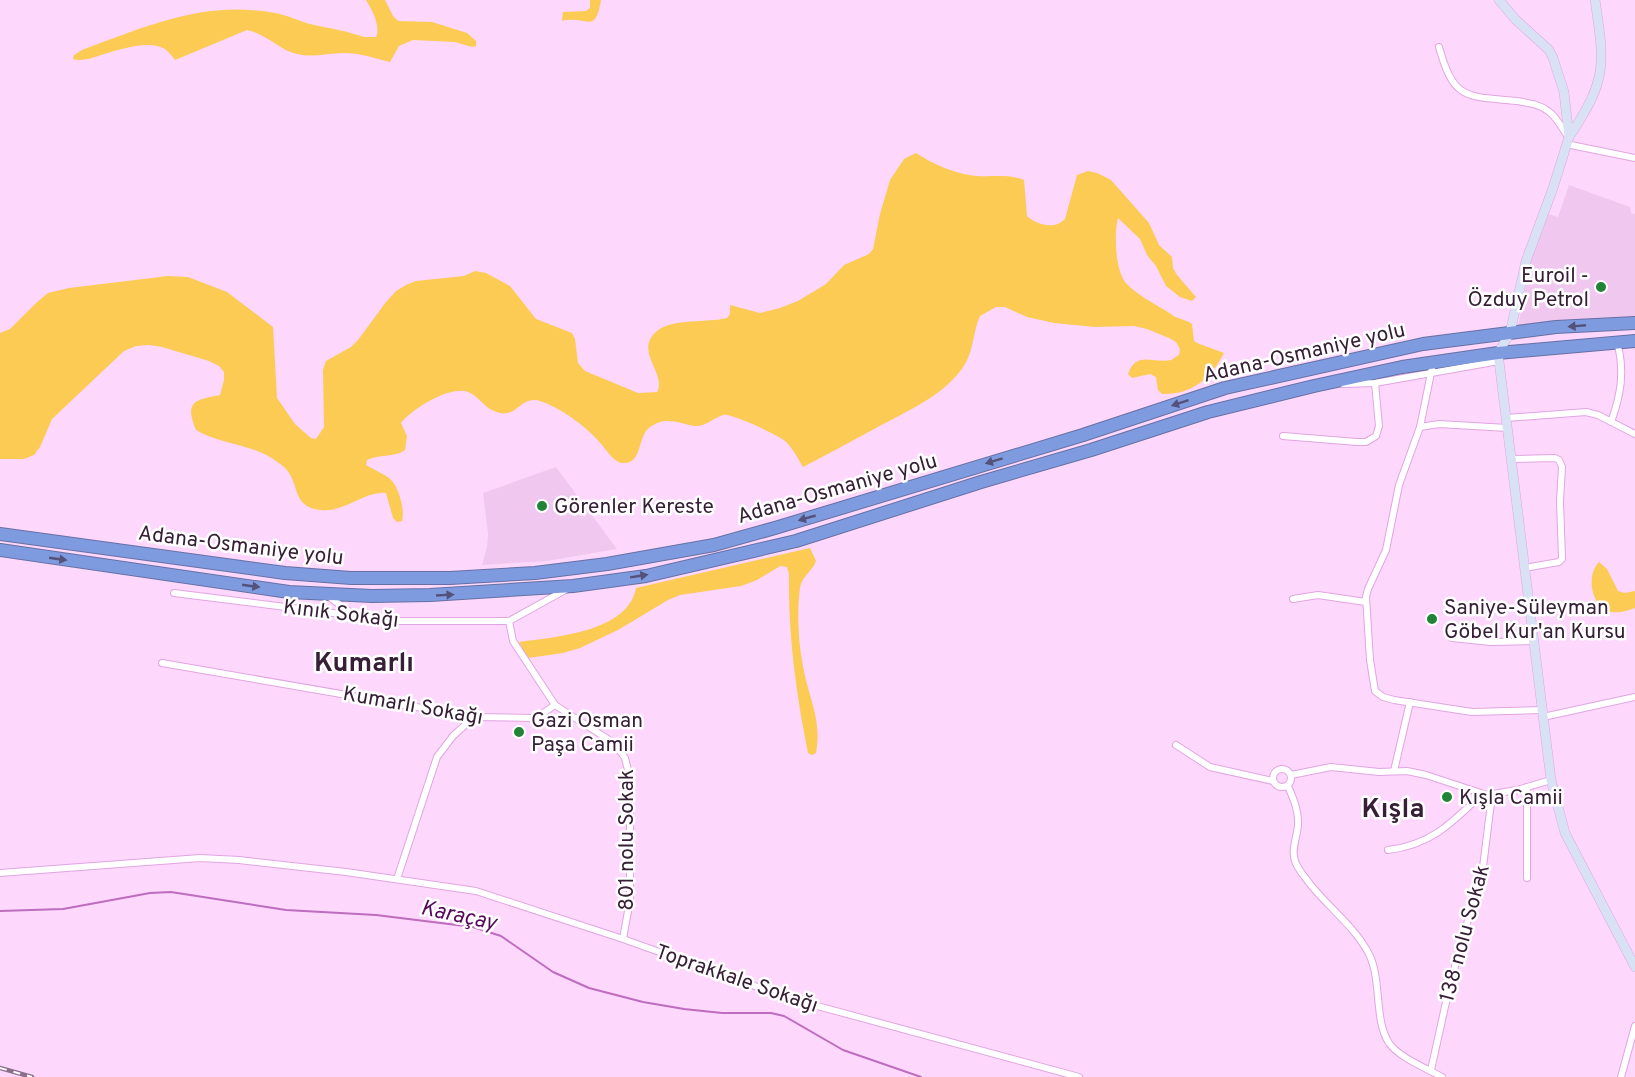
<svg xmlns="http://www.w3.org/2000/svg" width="1635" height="1077" font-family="Overpass,sans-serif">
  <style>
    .built { fill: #f0c8ef }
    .green { fill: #fbcb54 }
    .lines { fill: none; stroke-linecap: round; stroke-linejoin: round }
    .stream { stroke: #bd6cbe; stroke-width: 2 }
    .street-casing { stroke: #e1a5e1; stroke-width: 8 }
    .secondary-casing { stroke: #e1a5e1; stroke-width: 10 }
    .highway-casing { stroke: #6670a4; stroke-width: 14 }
    .street { stroke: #fff; stroke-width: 6 }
    .secondary { stroke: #d9e1f5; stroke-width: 9 }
    .highway { stroke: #7f9bdf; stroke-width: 12 }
    .rail-casing { stroke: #8a6e8a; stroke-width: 4.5 }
    .rail { stroke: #fff; stroke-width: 2; stroke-dasharray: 7; stroke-linecap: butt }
    .oneway { fill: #54517a }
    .poi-dot { fill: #218336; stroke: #fff; stroke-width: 2 }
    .labels { text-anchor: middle; stroke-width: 5; stroke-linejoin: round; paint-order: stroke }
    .poi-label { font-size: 21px; fill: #372037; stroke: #fff; text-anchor: start }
    .street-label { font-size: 21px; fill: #372037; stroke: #fff }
    .water-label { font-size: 22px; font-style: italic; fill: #57085a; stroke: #fff }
    .district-label { font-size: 27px; font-weight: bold; fill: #372037; stroke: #fff }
  </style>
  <rect width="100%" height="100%" fill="#fdd8fc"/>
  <g class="built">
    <polygon points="1569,185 1630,207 1631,213 1635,214 1635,319 1518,326 1532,255 1549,214 1558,217"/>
    <polygon points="556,467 617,549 547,561 482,565 487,547 488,534 483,493"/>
  </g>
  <g class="green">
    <path d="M366,0H385L393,16L398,21L432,22L467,33L476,41V46L472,47L455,42L413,40L399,46L390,62C375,58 359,53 344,53C328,53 313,58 297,54C279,50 267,34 247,30L175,60C172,56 169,52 165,49C149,39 118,50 101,55C92,58 82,62 73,59L74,55L82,50C147,26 204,0 275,13C287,15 299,21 310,24C328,28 347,31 364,37H376C381,26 372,10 366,0Z"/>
    <path d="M590,0H601C595,36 587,15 562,21L563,12L586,11L590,8Z"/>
    <path d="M916,153C934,165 956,174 977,176C993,177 1009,174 1024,180L1027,216C1037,225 1055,230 1065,219L1077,175L1088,171L1097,173L1111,180L1149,223L1159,245L1172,257L1173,268L1177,275L1196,297L1192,301L1180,297L1166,286L1156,266L1147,255L1140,239L1118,218C1114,233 1115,268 1125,282C1135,294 1157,305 1171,314C1177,319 1185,319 1192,324L1194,341L1197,343L1224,353C1211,379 1191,395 1162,394L1158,390L1156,377L1150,374L1132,378L1128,374C1136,350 1154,364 1171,360C1172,360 1178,355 1179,355L1180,349L1176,342L1169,338L1147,329L1134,326L1095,327L1054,323L1027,317L1005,307H996L980,316C973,331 974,349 965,364C946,395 907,411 876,428C852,441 828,454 803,467C798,459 793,448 785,441C778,435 731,413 723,415C713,418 706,427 694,426C677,423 666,416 650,427C637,436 643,465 622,463C614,462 607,451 602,445C588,428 564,410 543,402C519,392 518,422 494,411C484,407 478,396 468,392C450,385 412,409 401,423L407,436L405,450C394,458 379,454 367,460L366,465C374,470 385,474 391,480C399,487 405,511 402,521L397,522L393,518L386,493C365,491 344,513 320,510C290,506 301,483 284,467C255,442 225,447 196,430C184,401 195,400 220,395L224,380V372L219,366L209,361L162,347L149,345L136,346L124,351L52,419L40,447L34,455L24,459H0V333L10,329L36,303L48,293L69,288L168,276L188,277L227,292L273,327L277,398L295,424L311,438L316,439L324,427L323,370L326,361L351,347L358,340L386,302L396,291L406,285L416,281L464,276L475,271L486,273L510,286L536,319L572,333L575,339L578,363L585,371L638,393L657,392C667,373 633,351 657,331C672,318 708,323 727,318L730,314V305L760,313L780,308L798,301L826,284L844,265L869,254L873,249L880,214L890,180L904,159Z"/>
    <path d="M810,548L816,561C813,571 802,575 800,588C796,618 799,651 806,680C813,708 821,724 816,753L812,755L808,753C796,693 788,635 789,574L787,567L780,566L757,580L741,586L680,595L668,600L618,630L580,648L563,653L528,658L519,642C555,637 628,632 636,588Z"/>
    <path d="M1599,562L1607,569L1618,591L1625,593L1635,591V608C1626,611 1615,615 1606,610C1590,601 1587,574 1599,562Z"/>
  </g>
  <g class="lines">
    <polyline class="stream" points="0,911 63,909 150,893 171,892 286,910 376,915 473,927 501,936 553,972 589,988 643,1002 684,1009 722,1013 771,1013 784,1016 843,1050 921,1077"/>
    <g class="street-casing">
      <g id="street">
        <path d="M1439,47C1454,101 1466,96 1517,101C1528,103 1539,104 1548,111C1557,117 1562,128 1568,137"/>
        <polyline points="1566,144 1635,158"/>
        <polyline points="1433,363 1420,427 1399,485 1386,550 1368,589 1366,597 1370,660 1375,691 1383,697 1394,700 1472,712 1542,710"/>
        <polyline points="1343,384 1375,383 1499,361"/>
        <polyline points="1506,418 1586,412 1598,415 1635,434"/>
        <path d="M1611,422C1621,395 1625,370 1617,342"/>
        <polyline points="1420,427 1439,424 1507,428"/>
        <polyline points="1283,436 1357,442 1366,442 1376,436 1379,426 1375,383"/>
        <polyline points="1511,459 1555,458 1559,460 1562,467 1560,501 1562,559 1559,562 1524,568"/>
        <polyline points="567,589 509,621 513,641 555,705 614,743 625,758 630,778 630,900 623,939"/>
        <polyline points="174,593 396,621 509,621"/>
        <polyline points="328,596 354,615"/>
        <polyline points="1293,599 1318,595 1366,602"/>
        <polyline points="1452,638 1491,642 1533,641"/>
        <polyline points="162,663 474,717 532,718 539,716 555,705"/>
        <polyline points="1543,717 1635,697"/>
        <polyline points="1176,745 1210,767 1273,781"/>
        <circle cx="1282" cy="778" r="9"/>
        <polyline points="1394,771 1410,702"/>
        <polyline points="1291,775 1331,767 1379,772 1407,771 1426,775 1487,795 1517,790 1551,780"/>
        <path d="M1288,786C1293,798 1299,811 1298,825C1297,838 1291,849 1295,861C1298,870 1305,877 1310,884C1329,908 1355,927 1369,954C1382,980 1374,1021 1389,1043C1398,1057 1428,1069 1442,1077"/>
        <polyline points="1527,787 1527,878"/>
        <path d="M1388,850C1431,845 1452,823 1482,794"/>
        <polyline points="0,873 200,858 239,860 346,872 476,891 623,939 788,998 1079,1077"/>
        <polyline points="397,879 437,757 453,736 474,717"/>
        <polyline points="1431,1070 1450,984 1483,867 1492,795"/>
        <polyline points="1621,1077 1635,1026"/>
      </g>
    </g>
    <g class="secondary-casing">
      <g id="secondary">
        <polyline points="1499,0 1516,20 1549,50 1553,58 1564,92 1569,137 1553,188 1526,261 1510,333 1498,353 1551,780 1565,833 1635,967"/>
        <path d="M1569,137C1607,80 1605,66 1595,0"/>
      </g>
    </g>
    <g class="highway-casing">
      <g id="highway">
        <polyline points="0,534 285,573 351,578 450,578 535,573 607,564 714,545 775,528 1083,435 1225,388 1423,344 1556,327 1635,323"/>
        <polyline points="0,550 289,592 372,596 430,595 573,586 646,576 796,541 981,482 1091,450 1208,412 1314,386 1402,367 1498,353 1635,341"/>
      </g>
    </g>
    <use href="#street" class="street"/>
    <use href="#secondary" class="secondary"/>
    <use href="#highway" class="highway"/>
    <g class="rail-casing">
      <polyline id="rail" points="0,1068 32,1077"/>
    </g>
    <use href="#rail" class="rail"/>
  </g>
  <defs><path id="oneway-solid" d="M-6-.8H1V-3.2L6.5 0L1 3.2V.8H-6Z" transform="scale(1.5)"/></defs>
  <g class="oneway">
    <use href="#oneway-solid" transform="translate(1577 326) rotate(175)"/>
    <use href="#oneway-solid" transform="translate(1180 403) rotate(162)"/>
    <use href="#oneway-solid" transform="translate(994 461) rotate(163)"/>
    <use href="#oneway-solid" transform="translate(807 518) rotate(164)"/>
    <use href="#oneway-solid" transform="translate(58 559) rotate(8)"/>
    <use href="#oneway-solid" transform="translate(639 576) rotate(-9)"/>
    <use href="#oneway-solid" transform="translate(251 586) rotate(8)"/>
    <use href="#oneway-solid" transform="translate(445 595) rotate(-3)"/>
  </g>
  <g class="poi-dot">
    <circle cx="1601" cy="287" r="6"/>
    <circle cx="542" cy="506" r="6"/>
    <circle cx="1432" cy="619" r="6"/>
    <circle cx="519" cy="732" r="6"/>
    <circle cx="1447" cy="797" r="6"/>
  </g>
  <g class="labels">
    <g class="poi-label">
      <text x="1589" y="282" text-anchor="end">Euroil -<tspan x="1589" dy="24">Özduy Petrol</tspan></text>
      <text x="554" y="513">Görenler Kereste</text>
      <text x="1444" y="614">Saniye-Süleyman<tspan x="1444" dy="24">Göbel Kur'an Kursu</tspan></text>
      <text x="531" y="727">Gazi Osman<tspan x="531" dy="24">Paşa Camii</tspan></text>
      <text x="1459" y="804">Kışla Camii</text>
    </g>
    <g class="street-label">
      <text transform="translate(1304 352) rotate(-13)" y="7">Adana-Osmaniye yolu</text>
      <text transform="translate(837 488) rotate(-16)" y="7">Adana-Osmaniye yolu</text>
      <text transform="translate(241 545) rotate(7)" y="7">Adana-Osmaniye yolu</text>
      <text transform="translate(341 613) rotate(7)" y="7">Kınık Sokağı</text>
      <text transform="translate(413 705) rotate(10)" y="7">Kumarlı Sokağı</text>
      <text transform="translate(626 840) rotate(-90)" y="7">801 nolu Sokak</text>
      <text transform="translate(1464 933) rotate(-75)" y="7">138 nolu Sokak</text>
      <text transform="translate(737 978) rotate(19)" y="7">Toprakkale Sokağı</text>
    </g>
    <g class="water-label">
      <text transform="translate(459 914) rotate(12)" y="8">Karaçay</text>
    </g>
    <g class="district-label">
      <text x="364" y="671">Kumarlı</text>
      <text x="1393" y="817">Kışla</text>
    </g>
  </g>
</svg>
